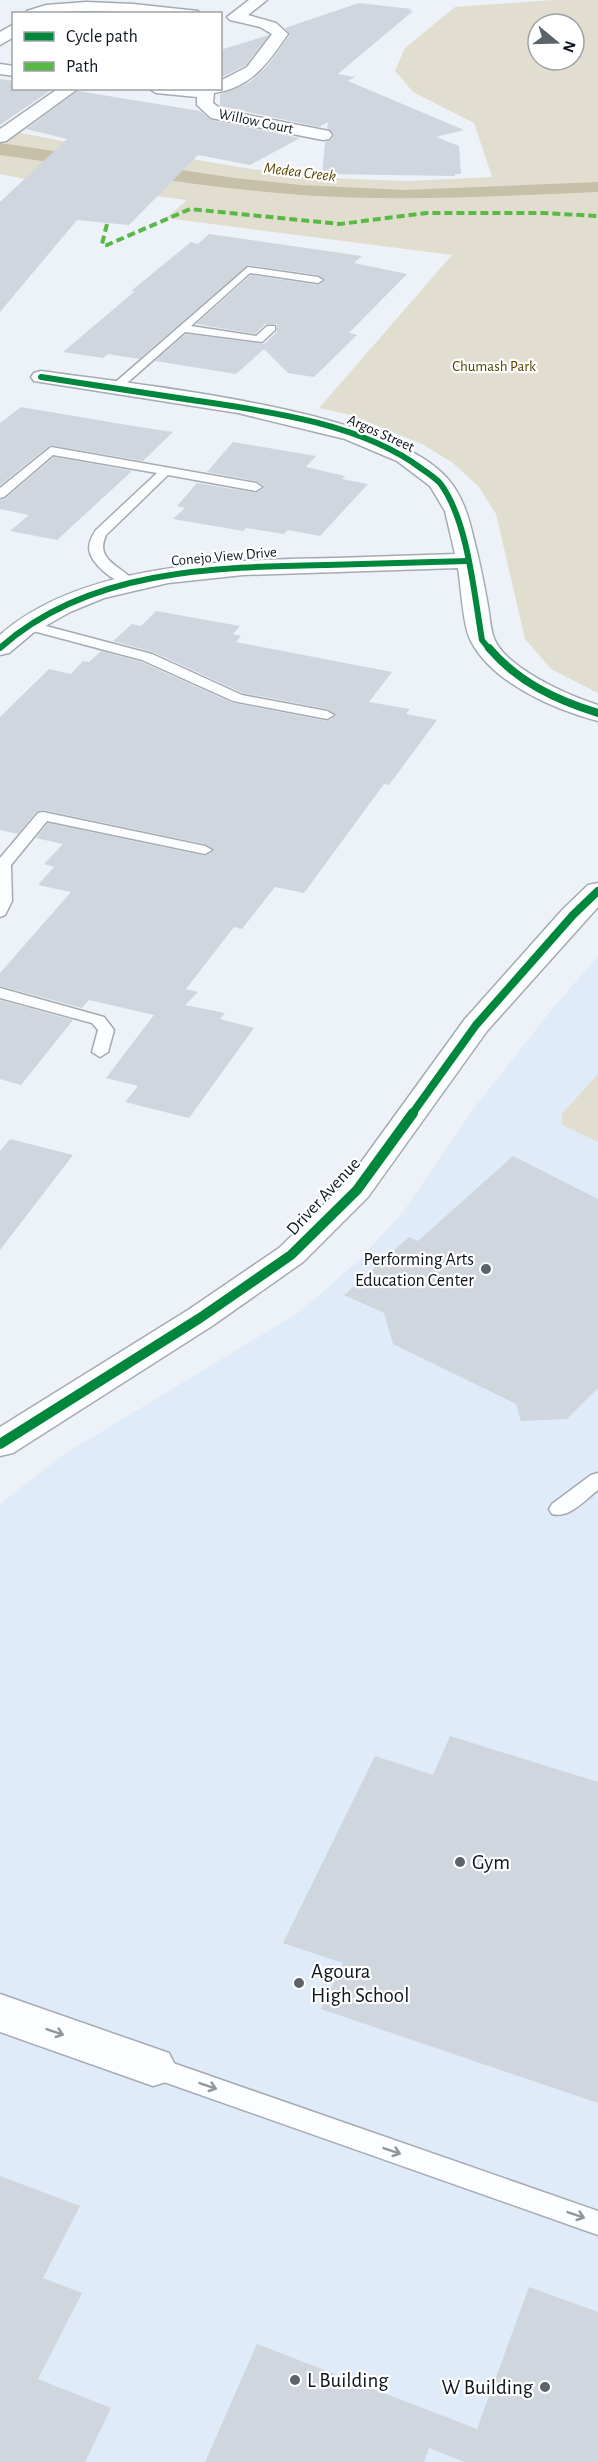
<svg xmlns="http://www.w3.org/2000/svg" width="598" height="2462" font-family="'Alegreya Sans',sans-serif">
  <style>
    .built { fill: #dfebf9 }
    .green { fill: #e1ded0; fill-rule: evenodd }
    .water { fill: #c6c0a9 }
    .building { fill: #cfd6de }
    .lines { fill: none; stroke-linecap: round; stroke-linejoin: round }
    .lane-casing { stroke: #a4abb2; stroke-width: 3 }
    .street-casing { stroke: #a4abb2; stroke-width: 3 }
    .secondary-casing { stroke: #a4abb2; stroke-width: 3 }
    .lane { fill: #fcfdfe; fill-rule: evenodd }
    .street { fill: #fcfdfe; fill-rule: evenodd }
    .secondary { fill: #fcfdfe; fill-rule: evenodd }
    .quiet { stroke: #58b947; stroke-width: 4; stroke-dasharray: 8 4; stroke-linecap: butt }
    .cycleway-far2-casing { stroke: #fff; stroke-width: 8 }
    .cycleway-far1-casing { stroke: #fff; stroke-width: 10 }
    .cycleway-casing { stroke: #fff; stroke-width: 14 }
    .cycleway-far2 { stroke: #00873e; stroke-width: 6 }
    .cycleway-far1 { stroke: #00873e; stroke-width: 8 }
    .cycleway { stroke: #00873e; stroke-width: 10 }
    .oneway { stroke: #90959a }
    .poi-dot { fill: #5b636b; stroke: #fff; stroke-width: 2 }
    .labels { text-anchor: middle; stroke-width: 4.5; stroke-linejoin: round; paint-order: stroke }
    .far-street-label { font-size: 15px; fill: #0d161f; stroke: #fff }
    .far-park-label { font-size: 15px; fill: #554300; stroke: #fff }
    .far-water-label { font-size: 16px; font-style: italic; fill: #584602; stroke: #fff }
    .street-label { font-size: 18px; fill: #0d161f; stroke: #fff }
    .poi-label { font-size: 18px; fill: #0d161f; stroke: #fff; text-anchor: end }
    .near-poi-label { font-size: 21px; fill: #0d161f; stroke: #fff; text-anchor: start }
  </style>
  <rect width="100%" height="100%" fill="#edf2f8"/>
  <polygon class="built" points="598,956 598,2462 0,2462 0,1504 63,1455 301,1311 361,1258 403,1212 471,1112 553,1008"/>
  <g class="green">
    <path d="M552,0H598V693L551,669L525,639L496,514L479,487L453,463L422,444L351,415L319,408L452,255L166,218L187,200L39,182L0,174V129L99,148L156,153L300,177L407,181L492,177L474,123L413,92L395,71L405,48L455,7ZM538,24H574V60H538Z"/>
    <polygon points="598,1074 598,1142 562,1125 562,1114"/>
  </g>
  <path class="water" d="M0,143L235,178L301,185L405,190L598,182V192C499,196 401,202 302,195C201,188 100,169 0,155Z"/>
  <g class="building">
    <polygon points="359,3 412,9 409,11 413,11 338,74 355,77 348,81 464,130 436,137 459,146 461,174 455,174 455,176 322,174 325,142 331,140 334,135 327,128 328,122 319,127 220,106 220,94 250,82 267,66 290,35 285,28"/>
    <polygon points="269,35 246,65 220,78 220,50"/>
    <polygon points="0,79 14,81 14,88 54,88 0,125"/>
    <polygon points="78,91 200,111 211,120 300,138 250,165 198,155 129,225 77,220 0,312 0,202 67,139 26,129"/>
    <polygon points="209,234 362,256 354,263 407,274 349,333 357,335 314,377 288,373 264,349 236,374 155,361 186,334 264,344 277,332 277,324 265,324 255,334 196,324 251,275 318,285 325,281 318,275 248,265 139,359 108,354 103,358 63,352 135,291 131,291 191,242 198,244"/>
    <polygon points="21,407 133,426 173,432 143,461 50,445 0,485 0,423"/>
    <polygon points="233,442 316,456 306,467 345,476 342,479 368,484 320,536 288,530 284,534 246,528 243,531 173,519 185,508 177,506 197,483 256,493 263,489 263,485 256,481 207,472"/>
    <polygon points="54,457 132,471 57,540 10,531 29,515 0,509 0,500 5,499"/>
    <polygon points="156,611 240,626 233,634 241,636 236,642 392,672 369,702 410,709 406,714 437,720 389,785 384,784 304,893 275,887 242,929 234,927 186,989 198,992 185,1005 225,1013 220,1019 254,1028 189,1118 125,1102 138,1086 106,1078 154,1015 89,1000 82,1008 0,986 0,973 71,892 38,885 54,867 44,864 63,844 36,838 48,823 205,856 214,851 205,844 43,810 36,812 18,834 0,830 0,717 49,669 71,674 83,661 89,662 101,651 141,662 233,703 327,721 336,716 327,709 243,693 153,652 113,641 132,624 141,626"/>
    <polygon points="0,1000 73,1020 21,1085 0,1079"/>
    <polygon points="10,1139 73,1155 0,1250 0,1151"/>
    <polygon points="513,1156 598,1199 598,1388 567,1419 521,1421 516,1404 393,1344 384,1313 344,1295 409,1237 418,1241"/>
    <polygon points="450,1736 598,1782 598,2103 321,2009 343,1963 283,1943 375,1756 433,1775"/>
    <polygon points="0,2176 80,2206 43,2278 82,2293 38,2379 111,2408 85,2462 0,2462"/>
    <polygon points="529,2287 598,2312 598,2462 465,2462 429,2448 424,2462 205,2462 257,2344 477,2429"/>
  </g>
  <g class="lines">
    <g class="lane-casing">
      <g id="lane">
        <polygon points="248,267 318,277 323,280 318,283 250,273 191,326 256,336 267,326 275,326 275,330 262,342 185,332 119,390 111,390 111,386"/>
        <path d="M51,447L256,483L262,487L256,491L168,475L106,535C94,561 122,566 135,582L129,586C115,582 91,565 89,549C89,542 92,536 96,530L157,473L53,455L4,497L0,498V488Z"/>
        <polygon points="27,621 152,654 242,695 327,711 334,715 327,719 233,701 142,660 22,628 20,625 22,622"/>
        <polygon points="43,812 205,846 212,850 205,854 47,821 11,865 12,901 5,915 0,917 0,858 38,813"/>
        <polygon points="0,988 104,1017 114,1030 108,1052 100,1057 92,1052 98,1030 92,1023 0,998"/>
        <path d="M598,1473V1490C585,1500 569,1519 552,1514L549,1509L552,1504L591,1475Z"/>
        <polygon points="153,2056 598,2211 598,2235 144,2075 141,2067 144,2059"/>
      </g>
    </g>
    <g class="street-casing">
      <g id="street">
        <path d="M249,0H267L248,15L276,23L288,34C267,64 252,87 214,93L213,103L222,110L329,131L332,135L329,139L323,140L211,118L197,105V97L156,93L148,88H220V81L247,67L272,34L260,27L230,20L227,17Z"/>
        <polygon points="86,2 133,4 198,11 200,14 86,11 25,14 27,11 46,5"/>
        <polygon points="14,24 14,37 0,45 0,32"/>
        <polygon points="0,64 14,66 14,76 0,74"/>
        <polygon points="59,88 79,88 6,141 0,142 0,129"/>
        <path d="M41,371C136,385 385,408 447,478C463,496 469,518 474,540C480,562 484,584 488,606C490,616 490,628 494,638C505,668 569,696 598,705V721C556,710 492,683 471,641C463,627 461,586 458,568L243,575L168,583L104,598L70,612L33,633L9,653L0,655V635C83,562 232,560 336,558C376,557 415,555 455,554L445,511L430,486L397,461L345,439L238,413L34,381L31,377L34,373Z"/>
        <polygon points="0,1994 169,2053 176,2067 169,2081 153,2086 0,2032"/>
      </g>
    </g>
    <g class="secondary-casing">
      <polygon id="secondary" points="598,883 598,907 487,1031 368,1197 303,1262 212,1326 13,1453 0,1456 0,1427 188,1310 279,1248 346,1183 465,1019 563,909 588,885"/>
    </g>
    <use href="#lane" class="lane"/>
    <use href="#street" class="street"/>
    <use href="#secondary" class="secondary"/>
    <polyline class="quiet" points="107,224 102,244 107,245 190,209 340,224 427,213 542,213 598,216"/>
    <g class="cycleway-far2-casing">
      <g id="cycleway-far2">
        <path d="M41,377C89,384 137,392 185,399C260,410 360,422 422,469C428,473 435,478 440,483C468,520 474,594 482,640L490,650"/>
        <path d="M0,648C88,569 216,567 327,565C374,564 421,562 468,561"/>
      </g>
    </g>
    <g class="cycleway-far1-casing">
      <g id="cycleway-far1">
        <path d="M489,648C518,682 556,700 598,713"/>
        <polyline points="412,1114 476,1025 573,915 598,891"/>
      </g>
    </g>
    <g class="cycleway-casing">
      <polyline id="cycleway" points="0,1444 200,1318 291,1255 357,1190 413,1113"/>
    </g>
    <use href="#cycleway-far2" class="cycleway-far2"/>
    <use href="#cycleway-far1" class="cycleway-far1"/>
    <use href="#cycleway" class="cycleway"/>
  </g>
  <defs><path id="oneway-shaft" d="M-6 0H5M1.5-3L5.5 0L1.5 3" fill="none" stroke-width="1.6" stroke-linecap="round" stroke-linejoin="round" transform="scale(1.5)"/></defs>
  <g class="oneway">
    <use href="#oneway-shaft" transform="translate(55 2032) rotate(19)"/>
    <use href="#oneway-shaft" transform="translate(208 2086) rotate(19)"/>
    <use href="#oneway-shaft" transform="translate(392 2151) rotate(19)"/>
    <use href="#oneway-shaft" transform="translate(576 2215) rotate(19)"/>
  </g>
  <g class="poi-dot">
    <circle cx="486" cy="1269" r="6"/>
    <circle cx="460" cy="1862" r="6"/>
    <circle cx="299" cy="1983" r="6"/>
    <circle cx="295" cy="2380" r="6"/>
    <circle cx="545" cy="2387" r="6"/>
  </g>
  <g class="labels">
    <g class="far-street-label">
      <text transform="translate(256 121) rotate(12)" y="5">Willow Court</text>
      <text transform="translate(381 433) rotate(24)" y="5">Argos Street</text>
      <text transform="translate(224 556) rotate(-5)" y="5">Conejo View Drive</text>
    </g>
    <g class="far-park-label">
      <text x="494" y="371">Chumash Park</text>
    </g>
    <g class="far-water-label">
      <text transform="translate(300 171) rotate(7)" y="6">Medea Creek</text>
    </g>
    <g class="street-label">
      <text transform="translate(323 1196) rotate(-47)" y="6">Driver Avenue</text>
    </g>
    <g class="poi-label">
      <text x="474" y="1265">Performing Arts<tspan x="474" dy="21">Education Center</tspan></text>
    </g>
    <g class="near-poi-label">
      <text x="472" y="1869">Gym</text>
      <text x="311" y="1978">Agoura<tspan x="311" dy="24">High School</tspan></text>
      <text x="307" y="2387">L Building</text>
      <text x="533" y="2394" text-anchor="end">W Building</text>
    </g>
  </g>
  <rect x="12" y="12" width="210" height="78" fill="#ffffff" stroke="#9ea2a5" stroke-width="1.5"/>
  <rect x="24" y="32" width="30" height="9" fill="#00873e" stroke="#9ea2a5" stroke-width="1.5"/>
  <text x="66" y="42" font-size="18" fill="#0d161f">Cycle path</text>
  <rect x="24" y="62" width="30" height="9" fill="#58b947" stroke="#9ea2a5" stroke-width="1.5"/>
  <text x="66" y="72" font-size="18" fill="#0d161f">Path</text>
  <g transform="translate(556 42) rotate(109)"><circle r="28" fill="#ffffff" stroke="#9ea2a5" stroke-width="1.5"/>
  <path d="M0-4.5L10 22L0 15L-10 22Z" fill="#5b636b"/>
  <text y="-9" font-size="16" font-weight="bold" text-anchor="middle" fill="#0d161f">N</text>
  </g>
</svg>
